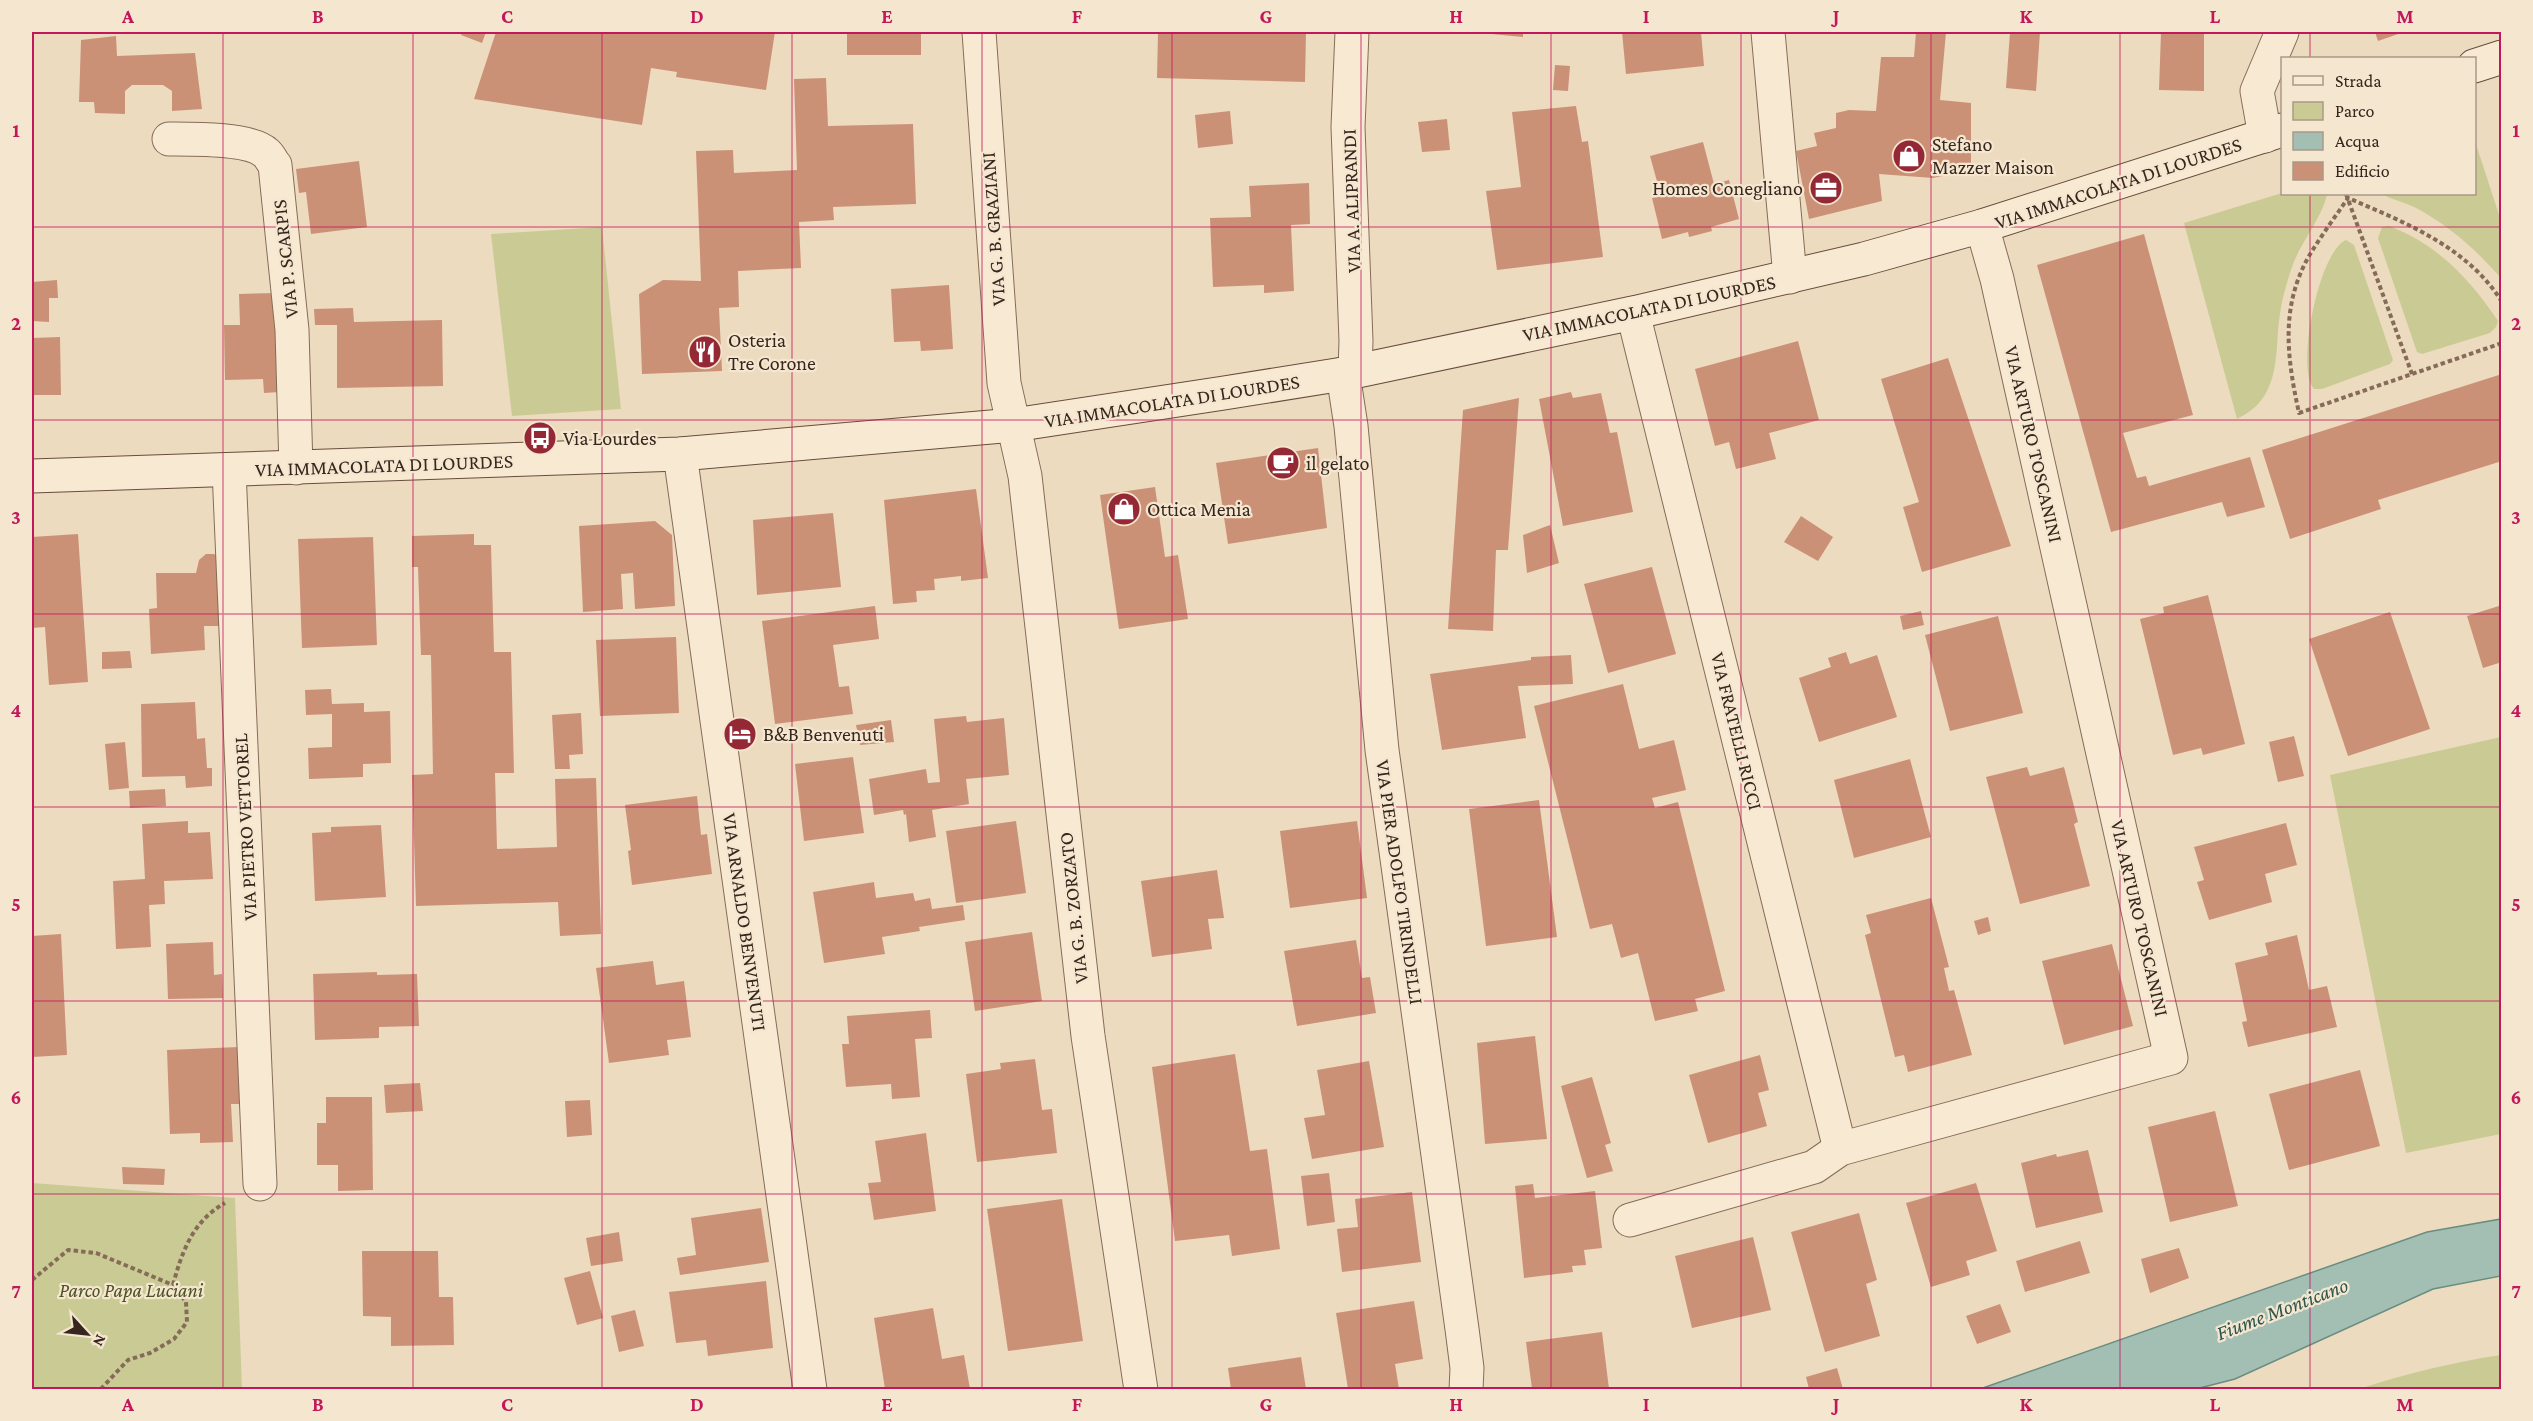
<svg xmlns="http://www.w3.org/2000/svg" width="2533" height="1421" font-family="'Crimson Pro',serif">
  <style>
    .green { fill: #cacb94 }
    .water { fill: #a3bfb4; stroke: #6a8d81; stroke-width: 1.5 }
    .building { fill: #cb9176 }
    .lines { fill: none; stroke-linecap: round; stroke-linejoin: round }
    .street-casing { stroke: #866c58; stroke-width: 35 }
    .secondary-casing { stroke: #684d3c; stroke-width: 35 }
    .path { stroke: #866c58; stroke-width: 4; stroke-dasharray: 4.5 3; stroke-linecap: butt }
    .street { stroke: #f8e9d3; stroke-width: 33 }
    .secondary { stroke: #f8e9d3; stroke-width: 33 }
    .grid { fill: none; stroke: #c2185b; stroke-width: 1.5; stroke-opacity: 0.55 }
    .labels { text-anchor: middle; stroke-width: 4.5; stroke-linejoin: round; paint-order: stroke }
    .poi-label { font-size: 20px; fill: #36261d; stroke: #f5e6d0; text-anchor: start }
    .street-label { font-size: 20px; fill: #36261d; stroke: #f5e6d0 }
    .park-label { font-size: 20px; font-style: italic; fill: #4b5223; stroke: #f5e6d0 }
    .water-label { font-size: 21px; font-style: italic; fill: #2c554e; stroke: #f5e6d0 }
    .neatline { fill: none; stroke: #c2185b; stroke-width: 2 }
    .grid-label { font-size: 20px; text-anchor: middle; font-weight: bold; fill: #c2185b }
  </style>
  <rect width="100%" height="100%" fill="#eddbc0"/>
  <g class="green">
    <path d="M2475,141L2501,221V278C2476,250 2450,226 2416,208C2405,202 2392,200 2382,194H2474Z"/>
    <path d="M2282,193L2327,194C2323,216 2302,241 2293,264C2288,279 2282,298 2280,314C2276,339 2279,368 2267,391C2260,405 2250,412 2237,419L2184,223Z"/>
    <path d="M2389,226C2437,244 2470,279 2498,321L2496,327L2490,333L2422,354L2417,352L2378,238L2382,227Z"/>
    <polygon points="602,227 621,409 512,416 491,234"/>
    <path d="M2346,240L2354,245L2393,360L2390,364L2322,389H2314C2295,368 2319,251 2346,240Z"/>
    <polygon points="2501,737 2501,1134 2406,1153 2330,775"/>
    <polygon points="32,1183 235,1198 242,1389 32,1389"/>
    <path d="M2501,1355V1389H2359C2405,1374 2453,1362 2501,1355Z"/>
  </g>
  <polygon class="water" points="2501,1219 2501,1276 2433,1289 2235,1379 2196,1389 1980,1389 2427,1232"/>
  <g class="building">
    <polygon points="462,32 486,32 482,43 461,35"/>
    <polygon points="496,32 775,32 766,90 676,77 677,72 651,68 642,125 474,99"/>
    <rect x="847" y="32" width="74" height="23"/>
    <polygon points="1158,32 1306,32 1305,82 1157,78"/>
    <polygon points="1470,32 1523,32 1523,37"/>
    <polygon points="1622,32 1701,32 1704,66 1626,74"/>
    <polygon points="1916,32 1946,32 1940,100 1971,103 1971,170 1933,178 1879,174 1882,201 1809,219 1796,151 1817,146 1814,133 1836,128 1836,113 1849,110 1876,111 1881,57 1914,57"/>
    <polygon points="2010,32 2040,32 2036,91 2006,88"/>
    <polygon points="2161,32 2204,32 2204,91 2159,90"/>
    <polygon points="2375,32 2404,32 2378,41"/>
    <polygon points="116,36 117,56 195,53 202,109 172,111 172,91 163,85 132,85 125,91 125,114 95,113 94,102 79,102 81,40"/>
    <polygon points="1555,65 1570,66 1568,91 1553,90"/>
    <polygon points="826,78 828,126 913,124 916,204 833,207 834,220 799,222 801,268 738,271 739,307 719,308 722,371 642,374 639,294 663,280 701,281 696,151 733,150 734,173 797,170 794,79"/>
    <polygon points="1576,106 1582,142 1588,141 1603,257 1497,270 1486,191 1521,187 1512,112"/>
    <polygon points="1230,111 1233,144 1198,148 1195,115"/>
    <polygon points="1447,119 1450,150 1422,152 1418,122"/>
    <polygon points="1703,142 1714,184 1729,180 1739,219 1711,227 1712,231 1689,237 1688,232 1662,239 1652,198 1661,196 1650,156"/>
    <polygon points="359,161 367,227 311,234 306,192 299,193 296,169"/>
    <polygon points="1309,183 1310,224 1291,225 1294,291 1264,293 1264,285 1213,287 1210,218 1251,217 1249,186"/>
    <polygon points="2144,234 2193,415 2123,433 2137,478 2146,476 2149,486 2250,457 2265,507 2227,517 2222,502 2111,532 2037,265"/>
    <polygon points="57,280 58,298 49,298 49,322 32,321 32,282"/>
    <polygon points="949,285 953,349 921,351 920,341 894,342 891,289"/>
    <polygon points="278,293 280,392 264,393 263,379 225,380 224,325 240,325 239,294"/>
    <polygon points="353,308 354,322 442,320 443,386 337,388 337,325 315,325 314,309"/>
    <polygon points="60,337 61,395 32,395 32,338"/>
    <polygon points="1798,341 1819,420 1769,433 1776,459 1736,469 1729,442 1715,446 1695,369"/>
    <polygon points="1948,358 2011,546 1922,572 1903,507 1919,502 1881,379"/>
    <polygon points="2502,374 2502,461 2378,500 2381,509 2290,539 2262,450"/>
    <polygon points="1571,392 1573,398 1601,393 1610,433 1617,432 1633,512 1563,526 1539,399"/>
    <polygon points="1519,398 1508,550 1496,550 1493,631 1448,629 1463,410"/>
    <polygon points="1318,448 1327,528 1228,544 1216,463"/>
    <polygon points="1155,487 1165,557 1178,555 1188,619 1119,629 1100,495"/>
    <polygon points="976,489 988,578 961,581 961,576 934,579 935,590 916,591 917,602 893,604 884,500"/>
    <polygon points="833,513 841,587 757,595 753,520"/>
    <polygon points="1801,516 1833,537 1818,561 1784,542"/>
    <polygon points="655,521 672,535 675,606 635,609 633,573 621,574 623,609 583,612 579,526"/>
    <polygon points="1550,525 1559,563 1527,573 1523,535"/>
    <polygon points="78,534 88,682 49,685 45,627 32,628 32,537"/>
    <polygon points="474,534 474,545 491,545 494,652 511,652 514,773 495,773 497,849 557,847 555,779 596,778 601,934 560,936 558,902 416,906 412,775 433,774 431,655 421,655 418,567 412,567 412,536"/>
    <polygon points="373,537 377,645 302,648 298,539"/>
    <polygon points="206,554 214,554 221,559 224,626 204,626 205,650 151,654 149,609 157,608 156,573 196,573 199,560"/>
    <polygon points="1652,567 1676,654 1608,673 1584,584"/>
    <polygon points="2208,595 2245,744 2203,755 2201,748 2173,755 2140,619 2164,613 2163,607"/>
    <polygon points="2502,605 2502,662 2483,668 2467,616"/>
    <polygon points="875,606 879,639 833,645 839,687 849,686 853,714 775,724 762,621"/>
    <polygon points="1921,611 1924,625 1903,630 1900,616"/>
    <polygon points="2390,612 2430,729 2348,756 2309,639"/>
    <polygon points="1998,616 2023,713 1950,731 1925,635"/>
    <polygon points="676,637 679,713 600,716 596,640"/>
    <polygon points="130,651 132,668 102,669 102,652"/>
    <polygon points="1846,652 1850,664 1877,655 1897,717 1819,742 1799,678 1831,667 1828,658"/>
    <polygon points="1571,655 1573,684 1518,686 1526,738 1442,750 1430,674 1531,660 1531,657"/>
    <polygon points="1623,684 1639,749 1674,740 1686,790 1652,798 1655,808 1678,802 1725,991 1695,999 1698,1011 1655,1021 1638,953 1621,958 1612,924 1590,929 1534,706"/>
    <polygon points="331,689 332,704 364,703 364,712 390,711 391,763 363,764 363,777 309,779 308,748 332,747 332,714 306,715 305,690"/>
    <polygon points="195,702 197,739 205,738 207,768 212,768 212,786 186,788 185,776 142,777 141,704"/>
    <polygon points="581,713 583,754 569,755 570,769 555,769 552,715"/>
    <polygon points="966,716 967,722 1004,718 1009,775 966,779 969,804 932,810 936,837 909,842 906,814 904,815 903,810 874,815 869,779 926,769 928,783 940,782 934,719"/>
    <polygon points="891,720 894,742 860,745 856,725"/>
    <polygon points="2294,736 2304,776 2278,782 2269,742"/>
    <polygon points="125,742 129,788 109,790 105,744"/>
    <polygon points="853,757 864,833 804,841 795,764"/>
    <polygon points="1910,759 1931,837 1854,858 1834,780"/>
    <polygon points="2027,767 2030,776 2064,767 2078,822 2074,824 2090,886 2020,904 1986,777"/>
    <polygon points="165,789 166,806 130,808 129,791"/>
    <polygon points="697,796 701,835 707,834 712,874 632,885 628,851 631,850 625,805"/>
    <polygon points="1539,800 1557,937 1486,946 1469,809"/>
    <polygon points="188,821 188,833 210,832 213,879 164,881 165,904 149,905 151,947 116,949 113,881 145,879 142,824"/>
    <polygon points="1016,821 1026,893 956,903 946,831"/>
    <polygon points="1357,821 1367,898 1290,908 1280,831"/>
    <polygon points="2286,823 2297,865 2265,874 2272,902 2209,920 2197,882 2204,880 2194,847"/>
    <polygon points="381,825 386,897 315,901 312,833 331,832 331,827"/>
    <polygon points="1217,870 1224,918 1208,919 1212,949 1152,957 1141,881"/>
    <polygon points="874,882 876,898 913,893 915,901 930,898 932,909 963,905 965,920 919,927 920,931 882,937 885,954 824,963 813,892"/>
    <polygon points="1931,898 1949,967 1944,968 1949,991 1954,990 1972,1055 1908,1072 1904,1055 1895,1057 1865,935 1871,933 1866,915"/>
    <polygon points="1988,917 1991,931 1978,935 1974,921"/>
    <polygon points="1032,932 1042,1001 975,1011 965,942"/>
    <polygon points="61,934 67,1055 32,1057 32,936"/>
    <polygon points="2297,935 2309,990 2327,986 2337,1027 2248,1047 2242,1022 2247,1021 2235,963 2268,955 2265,943"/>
    <polygon points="1356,940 1362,978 1370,977 1376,1013 1297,1026 1284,951"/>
    <polygon points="213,942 214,975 222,974 223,998 168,999 166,944"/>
    <polygon points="2112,944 2133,1026 2064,1045 2042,961"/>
    <polygon points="653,961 656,985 684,981 691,1037 667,1040 669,1055 609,1063 596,968"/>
    <polygon points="377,972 377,975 417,974 419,1026 379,1027 379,1038 315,1040 313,974"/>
    <polygon points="930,1010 932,1038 915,1039 920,1097 892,1099 891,1084 846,1087 842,1044 849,1044 847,1016"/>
    <polygon points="1535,1036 1547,1139 1485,1144 1477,1043"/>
    <polygon points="239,1047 242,1104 231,1104 233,1142 200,1143 200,1133 170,1134 167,1050"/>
    <polygon points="1235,1054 1250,1151 1267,1149 1280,1249 1232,1256 1229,1235 1175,1241 1152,1067"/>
    <polygon points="1760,1055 1769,1090 1758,1093 1767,1126 1708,1143 1689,1075"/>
    <polygon points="1035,1059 1042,1110 1052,1109 1057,1153 977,1162 966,1074 1001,1069 1000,1063"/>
    <polygon points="1369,1061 1384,1147 1312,1159 1304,1118 1325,1115 1317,1070"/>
    <polygon points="2360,1070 2380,1146 2289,1170 2269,1094"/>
    <polygon points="1592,1077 1611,1143 1605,1145 1613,1171 1587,1178 1561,1086"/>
    <polygon points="420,1083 423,1111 386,1113 384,1085"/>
    <polygon points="326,1097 372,1097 373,1190 338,1191 338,1165 317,1165 317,1123 326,1123"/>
    <polygon points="590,1100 592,1135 567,1137 565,1101"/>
    <polygon points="2215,1111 2238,1206 2170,1222 2148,1127"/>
    <polygon points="926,1133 936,1211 874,1220 868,1183 881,1182 875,1141"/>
    <polygon points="2088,1150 2103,1212 2036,1228 2021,1163 2056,1154 2057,1157"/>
    <polygon points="122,1167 165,1169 164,1185 123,1184"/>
    <polygon points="1329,1173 1335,1222 1307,1226 1301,1176"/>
    <polygon points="1976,1183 1997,1251 1966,1261 1970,1275 1931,1287 1906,1203"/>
    <polygon points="1533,1184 1535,1198 1595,1191 1602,1248 1584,1250 1586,1265 1572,1266 1573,1272 1524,1278 1515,1186"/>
    <polygon points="1412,1192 1421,1262 1342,1272 1337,1229 1358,1227 1355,1199"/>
    <polygon points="1062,1199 1083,1341 1008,1351 987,1209"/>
    <polygon points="761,1208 769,1262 680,1275 677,1258 696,1255 691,1218"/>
    <polygon points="1859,1213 1877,1280 1866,1284 1880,1336 1825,1352 1791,1232"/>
    <polygon points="619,1232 623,1261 591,1266 586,1238"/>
    <polygon points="1753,1237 1771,1310 1692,1328 1675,1256"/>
    <polygon points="2080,1241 2090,1273 2025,1292 2016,1261"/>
    <polygon points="2179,1248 2189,1278 2150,1293 2141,1259"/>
    <polygon points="362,1251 438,1251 439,1297 453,1297 454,1345 391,1346 391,1317 363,1316"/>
    <polygon points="590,1271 603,1318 577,1325 564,1278"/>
    <polygon points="766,1281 773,1348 708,1356 706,1340 676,1343 669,1292"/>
    <polygon points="1414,1301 1423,1359 1395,1364 1399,1389 1348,1389 1336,1313"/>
    <polygon points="2000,1304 2011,1332 1977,1344 1966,1316"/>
    <polygon points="933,1308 942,1359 964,1355 970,1389 885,1389 874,1318"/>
    <polygon points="635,1310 644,1346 619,1352 611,1316"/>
    <polygon points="1602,1332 1609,1389 1532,1389 1526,1342"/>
    <polygon points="1301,1357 1306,1389 1231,1389 1228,1368"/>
    <polygon points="1837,1368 1843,1389 1809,1389 1806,1377"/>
  </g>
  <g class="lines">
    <g class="street-casing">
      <g id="street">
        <polyline points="979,32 1004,383 1025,476 1088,1036 1141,1390"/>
        <polyline points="1352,32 1348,127 1356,341 1355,371"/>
        <polyline points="1768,32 1790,277"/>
        <polyline points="2265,136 2257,91 2282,32"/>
        <path d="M169,139C191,139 250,138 266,153C270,156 272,162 275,165L292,330L296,468"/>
        <polyline points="1633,313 1840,1149"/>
        <polyline points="1343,374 1351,426 1382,750 1462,1329 1467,1368 1466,1390"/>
        <polyline points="680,454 810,1390"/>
        <polyline points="229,470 260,1184"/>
        <polyline points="1630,1220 1814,1167 1840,1149 2171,1058 1997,279 1982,226"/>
      </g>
    </g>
    <g class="secondary-casing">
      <g id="secondary">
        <polyline points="2474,66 2502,57"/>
        <polyline points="32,476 680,454 1014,425 1224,393 1343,374 1633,313 1864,259 1982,226 2282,130"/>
      </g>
    </g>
    <g class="path">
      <polyline points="2346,194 2412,374"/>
      <path d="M2502,302C2468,247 2404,222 2348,198C2335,217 2321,236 2309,256C2280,307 2287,358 2299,413L2502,343"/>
      <polyline points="32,1280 68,1250 96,1253 173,1285 186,1302 187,1322 174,1339 150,1353 128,1360 100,1390"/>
      <path d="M173,1285C182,1251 193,1221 225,1203"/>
    </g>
    <use href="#street" class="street"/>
    <use href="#secondary" class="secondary"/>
  </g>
  <path class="grid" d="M223,32V1390M413,32V1390M602,32V1390M792,32V1390M982,32V1390M1172,32V1390M1361,32V1390M1551,32V1390M1741,32V1390M1931,32V1390M2120,32V1390M2310,32V58M2310,194V1390M32,227H2502M32,420H2502M32,614H2502M32,807H2502M32,1001H2502M32,1194H2502"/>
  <defs>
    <g id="shop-disc" transform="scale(1.725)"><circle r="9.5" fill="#942935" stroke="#f5e6d0"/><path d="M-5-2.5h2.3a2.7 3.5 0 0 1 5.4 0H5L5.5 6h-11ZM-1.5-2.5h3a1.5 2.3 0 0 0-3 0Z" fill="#fff"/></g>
    <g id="office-disc" transform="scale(1.725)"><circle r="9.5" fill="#942935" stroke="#f5e6d0"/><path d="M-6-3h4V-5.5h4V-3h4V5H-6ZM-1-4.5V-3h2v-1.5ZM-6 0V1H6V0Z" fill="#fff"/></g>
    <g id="restaurant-disc" transform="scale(1.725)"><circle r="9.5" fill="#942935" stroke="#f5e6d0"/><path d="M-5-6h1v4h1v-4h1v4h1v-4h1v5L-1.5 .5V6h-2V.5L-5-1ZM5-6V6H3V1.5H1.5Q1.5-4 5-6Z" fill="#fff"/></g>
    <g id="bus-disc" transform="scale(1.725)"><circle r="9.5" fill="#942935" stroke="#f5e6d0"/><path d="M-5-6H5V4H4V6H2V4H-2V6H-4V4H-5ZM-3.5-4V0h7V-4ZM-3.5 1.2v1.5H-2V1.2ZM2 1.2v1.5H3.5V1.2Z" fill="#fff"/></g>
    <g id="cafe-disc" transform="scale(1.725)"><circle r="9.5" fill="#942935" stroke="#f5e6d0"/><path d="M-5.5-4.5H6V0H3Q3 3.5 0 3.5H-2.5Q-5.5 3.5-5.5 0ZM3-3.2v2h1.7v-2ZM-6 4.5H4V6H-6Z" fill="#fff"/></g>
    <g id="hotel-disc" transform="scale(1.725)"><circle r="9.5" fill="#942935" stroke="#f5e6d0"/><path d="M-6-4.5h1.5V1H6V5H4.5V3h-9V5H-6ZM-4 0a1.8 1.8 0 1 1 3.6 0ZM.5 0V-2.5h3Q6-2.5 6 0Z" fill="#fff"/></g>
  </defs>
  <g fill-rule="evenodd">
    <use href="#shop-disc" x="1909" y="156"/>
    <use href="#office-disc" x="1826" y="188"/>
    <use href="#restaurant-disc" x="705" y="352"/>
    <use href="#bus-disc" x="540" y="438"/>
    <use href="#cafe-disc" x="1283" y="463"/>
    <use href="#shop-disc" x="1124" y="509"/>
    <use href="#hotel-disc" x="740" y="734"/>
  </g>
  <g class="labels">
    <g class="poi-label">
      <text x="1932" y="151">Stefano<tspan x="1932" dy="23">Mazzer Maison</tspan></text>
      <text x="1803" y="195" text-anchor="end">Homes Conegliano</text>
      <text x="728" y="347">Osteria<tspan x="728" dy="23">Tre Corone</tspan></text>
      <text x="563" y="445">Via Lourdes</text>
      <text x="1306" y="470">il gelato</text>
      <text x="1147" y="516">Ottica Menia</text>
      <text x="763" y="741">B&amp;B Benvenuti</text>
    </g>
    <g class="street-label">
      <text transform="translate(2118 183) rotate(-18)" y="7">VIA IMMACOLATA DI LOURDES</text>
      <text transform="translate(1351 201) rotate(-92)" y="7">VIA A. ALIPRANDI</text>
      <text transform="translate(993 229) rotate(-94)" y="7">VIA G. B. GRAZIANI</text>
      <text transform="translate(285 259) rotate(-96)" y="7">VIA P. SCARPIS</text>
      <text transform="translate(1649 308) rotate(-12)" y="7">VIA IMMACOLATA DI LOURDES</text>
      <text transform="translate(1172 401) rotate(-9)" y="7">VIA IMMACOLATA DI LOURDES</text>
      <text transform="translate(2034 444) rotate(77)" y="7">VIA ARTURO TOSCANINI</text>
      <text transform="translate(384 465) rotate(-2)" y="7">VIA IMMACOLATA DI LOURDES</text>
      <text transform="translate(1737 731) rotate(76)" y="7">VIA FRATELLI RICCI</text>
      <text transform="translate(245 827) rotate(-93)" y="7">VIA PIETRO VETTOREL</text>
      <text transform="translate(1400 882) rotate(82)" y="7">VIA PIER ADOLFO TIRINDELLI</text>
      <text transform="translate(1073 908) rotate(-96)" y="7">VIA G. B. ZORZATO</text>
      <text transform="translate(2140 918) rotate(77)" y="7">VIA ARTURO TOSCANINI</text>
      <text transform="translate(745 922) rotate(82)" y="7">VIA ARNALDO BENVENUTI</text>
    </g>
    <g class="park-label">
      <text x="131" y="1297">Parco Papa Luciani</text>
    </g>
    <g class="water-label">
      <text transform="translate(2282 1309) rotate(-21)" y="7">Fiume Monticano</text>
    </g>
  </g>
  <rect width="2533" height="1421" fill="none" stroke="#f5e6d0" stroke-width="66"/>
  <rect x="2281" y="57" width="195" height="138" fill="#f5e6d0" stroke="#a99988" stroke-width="1.5"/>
  <rect x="2293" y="76" width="30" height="9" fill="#f8e9d3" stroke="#a99988" stroke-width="1.5"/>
  <text x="2335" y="87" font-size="18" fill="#36261d">Strada</text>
  <rect x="2293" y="102" width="30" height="18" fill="#cacb94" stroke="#a99988" stroke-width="1.5"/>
  <text x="2335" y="117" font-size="18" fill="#36261d">Parco</text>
  <rect x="2293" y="132" width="30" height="18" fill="#a3bfb4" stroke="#a99988" stroke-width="1.5"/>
  <text x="2335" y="147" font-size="18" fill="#36261d">Acqua</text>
  <rect x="2293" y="162" width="30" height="18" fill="#cb9176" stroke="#a99988" stroke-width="1.5"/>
  <text x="2335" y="177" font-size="18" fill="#36261d">Edificio</text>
  <g transform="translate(87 1334) rotate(117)" stroke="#f5e6d0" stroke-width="4.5" paint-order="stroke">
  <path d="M0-4.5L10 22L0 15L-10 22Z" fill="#36261d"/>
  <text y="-9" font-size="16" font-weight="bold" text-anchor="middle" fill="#36261d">N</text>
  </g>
  <rect x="33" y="33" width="2467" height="1355" class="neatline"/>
  <g class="grid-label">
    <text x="128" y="23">A</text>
    <text x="318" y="23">B</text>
    <text x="507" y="23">C</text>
    <text x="697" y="23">D</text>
    <text x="887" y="23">E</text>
    <text x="1077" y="23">F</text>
    <text x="1266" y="23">G</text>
    <text x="1456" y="23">H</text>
    <text x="1646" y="23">I</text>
    <text x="1836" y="23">J</text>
    <text x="2026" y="23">K</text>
    <text x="2215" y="23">L</text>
    <text x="2405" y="23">M</text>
    <text x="16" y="137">1</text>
    <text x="2516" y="137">1</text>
    <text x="16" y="330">2</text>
    <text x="2516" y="330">2</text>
    <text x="16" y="524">3</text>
    <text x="2516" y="524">3</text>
    <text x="16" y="717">4</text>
    <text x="2516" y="717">4</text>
    <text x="16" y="911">5</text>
    <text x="2516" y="911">5</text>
    <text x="16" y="1104">6</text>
    <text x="2516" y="1104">6</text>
    <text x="16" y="1298">7</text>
    <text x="2516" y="1298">7</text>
    <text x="128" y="1411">A</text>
    <text x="318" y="1411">B</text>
    <text x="507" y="1411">C</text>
    <text x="697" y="1411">D</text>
    <text x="887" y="1411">E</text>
    <text x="1077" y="1411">F</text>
    <text x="1266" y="1411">G</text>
    <text x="1456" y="1411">H</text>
    <text x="1646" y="1411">I</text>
    <text x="1836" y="1411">J</text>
    <text x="2026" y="1411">K</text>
    <text x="2215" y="1411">L</text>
    <text x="2405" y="1411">M</text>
  </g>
</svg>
